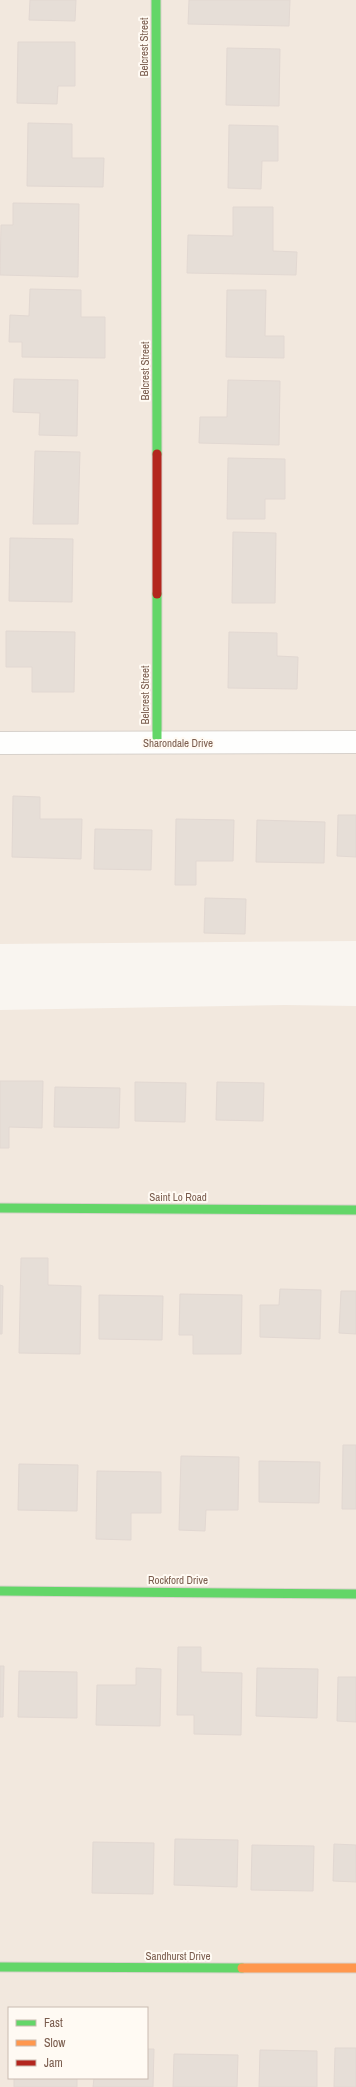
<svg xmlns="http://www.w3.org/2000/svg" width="356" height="2087" font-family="'Archivo Narrow',sans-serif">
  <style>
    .residential { fill: #f2e8de; fill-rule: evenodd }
    .building { fill: #e6ded7; stroke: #e2d8d2 }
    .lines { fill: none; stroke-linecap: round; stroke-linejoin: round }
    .street-casing { stroke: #d7d1cb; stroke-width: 24 }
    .fast-casing { stroke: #d9d2cb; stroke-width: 11 }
    .slow-casing { stroke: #d9d2cb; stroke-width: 11 }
    .jam-casing { stroke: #d9d2cb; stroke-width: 11 }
    .street { stroke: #fefefd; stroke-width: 22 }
    .fast { stroke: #63d668; stroke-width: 9 }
    .slow { stroke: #ff974d; stroke-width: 9 }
    .jam { stroke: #b3261e; stroke-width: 9 }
    .labels { text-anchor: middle; stroke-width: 4; stroke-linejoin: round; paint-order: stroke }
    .street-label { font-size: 11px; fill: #7a5c4d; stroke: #fffaf3 }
  </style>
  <rect width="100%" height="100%" fill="#f9f5f0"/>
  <g class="residential">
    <polygon points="0,0 356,0 356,941 0,944"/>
    <path d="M285,1005L356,1006V2087H0V1010ZM9,2008H147V2078H9Z"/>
  </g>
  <g class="building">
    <polygon points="30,0 76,0 75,21 29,20"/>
    <polygon points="189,0 290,0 289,26 188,24"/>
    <polygon points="18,42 75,42 75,86 58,86 57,104 17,103"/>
    <polygon points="227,48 280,49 279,106 226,105"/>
    <polygon points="28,123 72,124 72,158 104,158 103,187 27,186"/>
    <polygon points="229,125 278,126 278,161 262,161 261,189 228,188"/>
    <polygon points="13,203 79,204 78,277 0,275 1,225 13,225"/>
    <polygon points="233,207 273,207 273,251 297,252 296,275 187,273 188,235 233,236"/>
    <polygon points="30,289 81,290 81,317 105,317 105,358 22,357 22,342 9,342 10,315 29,316"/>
    <polygon points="227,290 266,290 265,336 284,336 284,358 226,357"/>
    <polygon points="14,379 78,380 77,436 39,435 40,413 13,412"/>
    <polygon points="228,380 280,381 279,445 199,443 200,417 227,417"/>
    <polygon points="35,451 80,452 78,524 33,524"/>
    <polygon points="228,458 285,459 285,499 265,499 265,519 227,519"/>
    <polygon points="233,532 276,533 275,603 232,603"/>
    <polygon points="10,538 73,539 72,602 9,601"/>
    <polygon points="6,631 75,632 74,692 32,692 32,667 6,667"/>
    <polygon points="229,632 277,633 277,656 298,657 297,689 228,688"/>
    <polygon points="13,796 40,797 40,819 82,819 81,859 12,857"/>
    <polygon points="338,815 356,815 356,857 337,856"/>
    <polygon points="176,819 234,820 233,861 196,861 196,885 175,885"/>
    <polygon points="257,820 325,822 324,863 256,862"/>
    <polygon points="95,829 152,830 151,870 94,869"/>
    <polygon points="205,898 246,899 245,934 204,933"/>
    <polygon points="0,1081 43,1081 42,1128 9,1127 9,1148 0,1148"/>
    <polygon points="135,1082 186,1083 185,1122 135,1121"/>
    <polygon points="217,1082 264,1083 263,1121 216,1120"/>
    <polygon points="55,1087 120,1088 119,1128 54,1127"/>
    <polygon points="21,1258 48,1258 48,1285 81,1286 80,1354 19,1353"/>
    <polygon points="0,1285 3,1286 2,1334 0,1334"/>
    <polygon points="280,1289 321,1290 320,1339 260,1337 260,1305 279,1305"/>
    <polygon points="341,1291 356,1291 356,1334 339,1333"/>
    <polygon points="180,1294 242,1295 241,1354 193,1354 193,1335 179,1335"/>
    <polygon points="99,1295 163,1296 162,1340 99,1339"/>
    <polygon points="343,1445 356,1445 356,1509 342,1509"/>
    <polygon points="181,1456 239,1457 238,1510 206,1510 205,1531 179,1530"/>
    <polygon points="259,1461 320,1462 319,1503 259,1502"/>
    <polygon points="19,1464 78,1465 77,1511 18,1510"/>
    <polygon points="97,1471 161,1472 161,1513 131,1513 131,1540 96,1539"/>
    <polygon points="178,1647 201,1647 201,1672 242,1673 241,1735 194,1734 194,1715 177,1715"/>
    <polygon points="0,1666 4,1666 3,1717 0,1717"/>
    <polygon points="136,1668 161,1669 160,1726 96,1725 97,1685 136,1685"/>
    <polygon points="257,1668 318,1669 317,1718 256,1716"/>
    <polygon points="19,1671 77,1672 77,1718 18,1717"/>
    <polygon points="338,1677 356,1677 356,1722 337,1721"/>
    <polygon points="175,1839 238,1840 237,1887 174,1885"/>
    <polygon points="93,1842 154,1843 153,1894 92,1893"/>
    <polygon points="334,1844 356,1845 356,1882 333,1881"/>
    <polygon points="252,1845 314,1846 313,1891 251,1890"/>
    <polygon points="335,2048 356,2048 356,2087 334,2087"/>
    <polygon points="147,2049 154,2049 153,2087 93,2087 94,2078 147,2078"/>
    <polygon points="260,2050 317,2051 317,2087 259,2087"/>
    <polygon points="174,2054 238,2055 237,2087 173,2087"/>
    <rect x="14" y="2078" width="63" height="9"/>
  </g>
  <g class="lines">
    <g class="street-casing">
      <polyline id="street" points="0,743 356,742"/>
    </g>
    <g class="fast-casing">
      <g id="fast">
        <polyline points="156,0 157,454"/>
        <polyline points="157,594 157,743"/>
        <polyline points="0,1208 356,1210"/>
        <polyline points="0,1591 356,1594"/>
        <polyline points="0,1967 242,1968"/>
      </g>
    </g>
    <g class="slow-casing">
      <polyline id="slow" points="242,1968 356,1968"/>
    </g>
    <g class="jam-casing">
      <polyline id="jam" points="157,454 157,594"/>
    </g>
    <use href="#street" class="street"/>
    <use href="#fast" class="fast"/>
    <use href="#slow" class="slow"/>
    <use href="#jam" class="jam"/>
  </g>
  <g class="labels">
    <g class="street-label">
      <text transform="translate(144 47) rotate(-90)" y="4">Belcrest Street</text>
      <text transform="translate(145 371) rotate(-90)" y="4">Belcrest Street</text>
      <text transform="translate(145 695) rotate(-90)" y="4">Belcrest Street</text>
      <text x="178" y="747">Sharondale Drive</text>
      <text x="178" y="1201">Saint Lo Road</text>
      <text x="178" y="1584">Rockford Drive</text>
      <text x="178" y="1960">Sandhurst Drive</text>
    </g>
  </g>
  <rect x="8" y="2007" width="140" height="72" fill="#fffaf3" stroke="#cabbb1"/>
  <rect x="16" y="2020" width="20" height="6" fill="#63d668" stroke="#cabbb1"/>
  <text x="44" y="2027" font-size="12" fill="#7a5c4d">Fast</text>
  <rect x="16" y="2040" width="20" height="6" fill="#ff974d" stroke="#cabbb1"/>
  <text x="44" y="2047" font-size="12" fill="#7a5c4d">Slow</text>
  <rect x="16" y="2060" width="20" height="6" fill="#b3261e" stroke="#cabbb1"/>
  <text x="44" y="2067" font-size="12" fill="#7a5c4d">Jam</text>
</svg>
